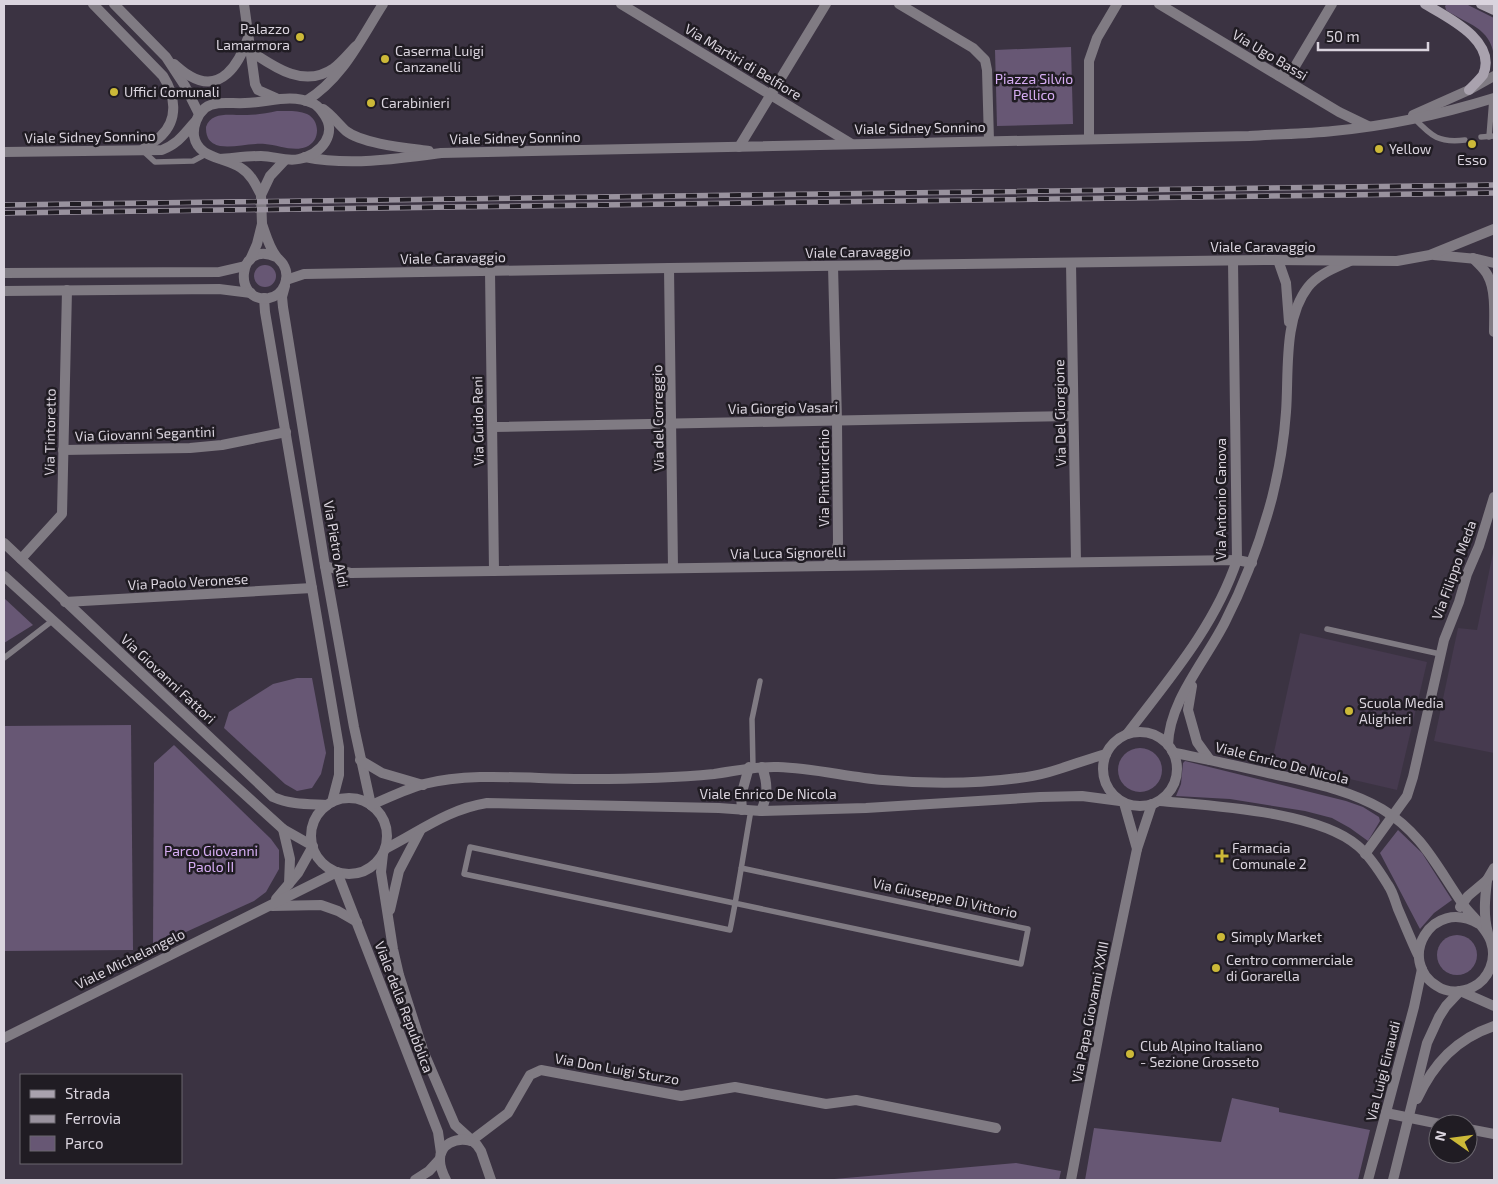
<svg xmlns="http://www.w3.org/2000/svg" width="1498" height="1184" font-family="'Exo 2',sans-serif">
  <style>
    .built { fill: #463a4f }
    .green { fill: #675774 }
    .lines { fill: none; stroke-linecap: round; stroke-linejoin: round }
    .service { stroke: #807b83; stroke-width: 5.5 }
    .minor { stroke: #807b83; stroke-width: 10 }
    .tertiary { stroke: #807b83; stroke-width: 10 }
    .secondary { stroke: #a9a2ae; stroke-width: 10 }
    .rail-casing { stroke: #99929e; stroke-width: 5.5 }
    .rail { stroke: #201c23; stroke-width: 4; stroke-dasharray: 11; stroke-linecap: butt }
    .poi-dot { fill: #ccb938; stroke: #201c23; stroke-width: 2 }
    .labels { text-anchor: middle; stroke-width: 5; stroke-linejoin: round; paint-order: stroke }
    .poi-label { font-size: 14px; fill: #dad4de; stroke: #201c23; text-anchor: start }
    .street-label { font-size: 14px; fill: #dad4de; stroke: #201c23 }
    .park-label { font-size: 14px; fill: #d6adf3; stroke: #201c23 }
  </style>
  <rect width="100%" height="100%" fill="#3b3342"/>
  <g class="built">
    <polygon points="1494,548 1494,753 1434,741 1458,628 1477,630"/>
    <polygon points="1300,633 1427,662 1397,790 1272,761"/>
  </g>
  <g class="green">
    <path d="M1447,4L1468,5L1494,18V56C1490,27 1468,25 1446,10L1445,6Z"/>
    <polygon points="1071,47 1073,124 997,126 995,50"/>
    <path d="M277,111C286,111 298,110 307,114C320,120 321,141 306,147C294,152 278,145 265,144C250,143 234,148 220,146C215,145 210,142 208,138C206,134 206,130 206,127C211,110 234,116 247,115C257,115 267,113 277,111Z"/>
    <circle cx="265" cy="276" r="11"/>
    <polygon points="4,598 33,625 4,643"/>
    <polygon points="297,678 312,678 326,753 321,774 312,788 297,791 285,784 224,728 229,712 273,684"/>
    <polygon points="131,725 133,950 4,951 4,726"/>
    <polygon points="174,745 271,839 279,850 279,869 266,892 254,901 153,947 154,763"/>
    <circle cx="1140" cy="770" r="22"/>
    <polygon points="1185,761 1346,801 1363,807 1379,817 1380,821 1368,841 1350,828 1332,818 1305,811 1230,799 1176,796 1181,784 1183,763"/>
    <polygon points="1398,830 1422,853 1452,900 1434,913 1420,929 1380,853"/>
    <circle cx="1457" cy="955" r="20"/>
    <polygon points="1232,1098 1279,1108 1279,1112 1370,1130 1358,1180 1085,1180 1094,1128 1221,1142"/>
    <polygon points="1016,1163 1061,1171 1059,1180 823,1180"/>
  </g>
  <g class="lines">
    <g class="service">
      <path d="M1414,118C1432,137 1439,143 1465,140"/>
      <polyline points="1481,137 1494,136"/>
      <polyline points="1489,137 1492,99"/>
      <polyline points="142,150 155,162 193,161 206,154"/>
      <polyline points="1327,629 1440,654"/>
      <polyline points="4,658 52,621"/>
      <polyline points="753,768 752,719 760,681"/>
      <path d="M741,868L1028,929L1021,964L470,847L464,874L730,930C738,891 744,850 751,810"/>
    </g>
    <g class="minor">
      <path d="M93,4L163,76C175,95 179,119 161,136C156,141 148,145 142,150"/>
      <polyline points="114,4 166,57 185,86 199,114"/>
      <polyline points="244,4 255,84 258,90 276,98"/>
      <polyline points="621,4 850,143"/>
      <polyline points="899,4 973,48 985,60 987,70 989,141"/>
      <polyline points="1159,4 1339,112 1368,126"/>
      <path d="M249,50C274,67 304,89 334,68C342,62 349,53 356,46"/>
      <path d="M174,64C179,68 184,73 190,76C221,94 239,64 248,38"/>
      <polyline points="1279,76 1294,68 1332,4"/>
      <path d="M306,101C343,78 360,40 383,4"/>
      <polyline points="1089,138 1089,61 1097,38 1117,4"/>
      <polyline points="739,147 826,4"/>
      <path d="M1473,258C1478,264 1485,269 1488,276C1496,290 1494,317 1494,332"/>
      <polyline points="1278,260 1286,283 1289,322"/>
      <polyline points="1071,263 1076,562"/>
      <polyline points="669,268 673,568"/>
      <polyline points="490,271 494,571"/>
      <polyline points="285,286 282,297 283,307 325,566 354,727 371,805"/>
      <polyline points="264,298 265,312 339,747 339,775 332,802"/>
      <polyline points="492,427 1073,416"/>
      <polyline points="63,450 190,448 222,445 286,432"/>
      <path d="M4,543L273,797C291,805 308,804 327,805"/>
      <polyline points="21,559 62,514 67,290"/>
      <polyline points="325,566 351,573 1237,560 1252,563"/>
      <polyline points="826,566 835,557 838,543 837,421 833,266"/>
      <polyline points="4,576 283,829 313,846 298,873 276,899"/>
      <polyline points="65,602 312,588"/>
      <polyline points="1192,686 1188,710 1197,742 1210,760"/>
      <circle cx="1140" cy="769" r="37"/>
      <path d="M1127,734C1169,679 1215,626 1237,560L1233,261"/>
      <path d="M1168,745C1169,701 1206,660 1225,622C1246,581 1260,543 1272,498C1279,470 1284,441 1286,412C1289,373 1283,319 1308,287C1318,274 1335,268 1350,261"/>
      <path d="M1172,751L1175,753C1211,760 1246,768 1282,776C1317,784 1351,791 1382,809C1422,833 1437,867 1462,903C1470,915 1487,928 1491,942C1497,959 1489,979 1473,987C1462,993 1447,993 1437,986C1396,961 1431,896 1479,924"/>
      <polyline points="360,760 382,773 423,785"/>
      <circle cx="349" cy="836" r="38"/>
      <path d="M1160,801C1212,806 1318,811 1358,846C1370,856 1380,872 1388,885C1393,892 1395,901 1398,909C1405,925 1411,940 1418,955"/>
      <polyline points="1124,803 1137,849"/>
      <path d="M371,805C388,798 406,789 424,784C475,771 537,780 590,779C631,779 673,778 714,774C736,771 756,766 778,767C813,768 848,777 883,780C928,784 974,784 1019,778C1049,775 1077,762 1106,754"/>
      <polyline points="742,810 741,796 749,767"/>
      <path d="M761,811C768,795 768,784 762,767"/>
      <polyline points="283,829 290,859 289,884"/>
      <path d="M385,849C419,832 448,809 487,803L719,808L761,811L866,808L1040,797L1082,796L1120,801"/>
      <polyline points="383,854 381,872 393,949 399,975 424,1053 455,1125 477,1145 481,1151 491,1180"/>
      <polyline points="1365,854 1407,796 1413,777 1444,640 1459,602 1467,574 1479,546 1494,497"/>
      <path d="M1487,880C1485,898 1483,915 1488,933"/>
      <polyline points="272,906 321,905 338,911 357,922"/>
      <polyline points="1460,907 1468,896 1487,880 1494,868"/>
      <polyline points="390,910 399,871 420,831"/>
      <polyline points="1460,991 1494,1006"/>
      <polyline points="4,1038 337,872 438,1132 441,1153"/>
      <path d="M1417,1099C1434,1063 1456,1039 1494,1026"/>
      <polyline points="1386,1113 1440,1124"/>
      <polyline points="1468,1129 1494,1134"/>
      <polyline points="471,1141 508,1113 530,1075 541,1070 681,1096 735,1087 826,1104 856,1100 996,1128"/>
      <polyline points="415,1180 429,1171 440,1159"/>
      <path d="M446,1180C443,1174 440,1168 440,1161C439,1144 456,1137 471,1141"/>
      <polyline points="1071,1180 1106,997 1137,849 1152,804"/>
      <polyline points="1368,1180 1414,1007 1422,969"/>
      <polyline points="1393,1180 1427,1043 1439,1017 1446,1006 1460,991"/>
    </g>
    <g class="tertiary">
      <path d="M323,109C332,115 338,124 346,131C363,144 407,148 429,151"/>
      <polyline points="1413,115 1469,90 1494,76"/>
      <path d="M4,152L162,150C179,143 183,135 195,122"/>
      <path d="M305,157C349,166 397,159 441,153L1249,136C1277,134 1305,134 1333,131C1388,126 1442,114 1494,98"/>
      <path d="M220,159C234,158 248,156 261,156C274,156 286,162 299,159C321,154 339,134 323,113C320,109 318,105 312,103C290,93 267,103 245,103C232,104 216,100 205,108C197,115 193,126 194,136C198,159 225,157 241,168C251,174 256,185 261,195"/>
      <path d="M262,224C266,235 269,247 276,256C278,259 281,261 283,264C291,277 284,295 269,298C232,304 237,239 276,257"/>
      <polyline points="1434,255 1477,259 1494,263"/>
      <polyline points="250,260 257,244 262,224 261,195 270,176 285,160"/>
      <polyline points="4,273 219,272 245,266"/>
      <polyline points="286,280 304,274 669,268 1264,260 1397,261 1430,255 1494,229"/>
      <polyline points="4,291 219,289 251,293"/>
    </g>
    <g class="secondary">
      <path d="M1425,4C1447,17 1498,41 1483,75C1479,80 1474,85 1469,90"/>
      <polyline points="1481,4 1494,10"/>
    </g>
    <g class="rail-casing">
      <g id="rail">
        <polyline points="4,205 1494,185"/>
        <polyline points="4,213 1494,193"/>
      </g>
    </g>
    <use href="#rail" class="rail"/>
  </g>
  <g class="poi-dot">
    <circle cx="300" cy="37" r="5"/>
    <circle cx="385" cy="59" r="5"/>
    <circle cx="114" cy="92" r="5"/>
    <circle cx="371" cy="103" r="5"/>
    <circle cx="1472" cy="144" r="5"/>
    <circle cx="1379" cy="149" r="5"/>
    <circle cx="1349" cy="711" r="5"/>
    <path d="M1219.5 848.5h5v5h5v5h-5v5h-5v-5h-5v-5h5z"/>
    <circle cx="1221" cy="937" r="5"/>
    <circle cx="1216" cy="968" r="5"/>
    <circle cx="1130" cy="1054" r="5"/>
  </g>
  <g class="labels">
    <g class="poi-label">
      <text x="290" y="34" text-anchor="end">Palazzo<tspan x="290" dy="16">Lamarmora</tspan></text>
      <text x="395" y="56">Caserma Luigi<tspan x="395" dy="16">Canzanelli</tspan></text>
      <text x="124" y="97">Uffici Comunali</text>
      <text x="381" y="108">Carabinieri</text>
      <text x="1389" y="154">Yellow</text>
      <text x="1472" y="165" text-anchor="middle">Esso</text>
      <text x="1359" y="708">Scuola Media<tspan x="1359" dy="16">Alighieri</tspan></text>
      <text x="1232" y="853">Farmacia<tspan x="1232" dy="16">Comunale 2</tspan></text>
      <text x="1231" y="942">Simply Market</text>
      <text x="1226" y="965">Centro commerciale<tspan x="1226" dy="16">di Gorarella</tspan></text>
      <text x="1140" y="1051">Club Alpino Italiano<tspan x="1140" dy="16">- Sezione Grosseto</tspan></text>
    </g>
    <g class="street-label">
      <text transform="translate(1270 55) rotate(31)" y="5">Via Ugo Bassi</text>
      <text transform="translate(743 62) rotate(31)" y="5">Via Martiri di Belfiore</text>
      <text transform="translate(920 128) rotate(-1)" y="5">Viale Sidney Sonnino</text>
      <text transform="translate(90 137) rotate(-1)" y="5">Viale Sidney Sonnino</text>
      <text transform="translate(515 138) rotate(-1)" y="5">Viale Sidney Sonnino</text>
      <text x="1263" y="252">Viale Caravaggio</text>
      <text transform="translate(858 252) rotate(-1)" y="5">Viale Caravaggio</text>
      <text transform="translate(453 258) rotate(-1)" y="5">Viale Caravaggio</text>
      <text transform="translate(783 408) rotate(-1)" y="5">Via Giorgio Vasari</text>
      <text transform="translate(1060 413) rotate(-91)" y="5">Via Del Giorgione</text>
      <text transform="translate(658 418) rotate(-91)" y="5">Via del Correggio</text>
      <text transform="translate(478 421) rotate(-91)" y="5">Via Guido Reni</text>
      <text transform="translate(50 432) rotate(-89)" y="5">Via Tintoretto</text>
      <text transform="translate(145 434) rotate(-2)" y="5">Via Giovanni Segantini</text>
      <text transform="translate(824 478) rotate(-90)" y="5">Via Pinturicchio</text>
      <text transform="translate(1221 499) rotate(-90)" y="5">Via Antonio Canova</text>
      <text transform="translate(336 544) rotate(80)" y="5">Via Pietro Aldi</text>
      <text transform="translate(788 553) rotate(-1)" y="5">Via Luca Signorelli</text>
      <text transform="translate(1454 570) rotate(-70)" y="5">Via Filippo Meda</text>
      <text transform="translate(188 582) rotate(-3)" y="5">Via Paolo Veronese</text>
      <text transform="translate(168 679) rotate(43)" y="5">Via Giovanni Fattori</text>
      <text transform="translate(1282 763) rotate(14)" y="5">Viale Enrico De Nicola</text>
      <text x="768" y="799">Viale Enrico De Nicola</text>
      <text transform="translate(945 898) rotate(12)" y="5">Via Giuseppe Di Vittorio</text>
      <text transform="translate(130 959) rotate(-26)" y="5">Viale Michelangelo</text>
      <text transform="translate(404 1007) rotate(69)" y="5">Viale della Repubblica</text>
      <text transform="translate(1090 1012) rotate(-79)" y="5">Via Papa Giovanni XXIII</text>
      <text transform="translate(617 1069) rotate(10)" y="5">Via Don Luigi Sturzo</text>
      <text transform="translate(1383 1071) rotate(-76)" y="5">Via Luigi Einaudi</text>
    </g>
    <g class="park-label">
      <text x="1034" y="84">Piazza Silvio<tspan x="1034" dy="16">Pellico</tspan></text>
      <text x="211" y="856">Parco Giovanni<tspan x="211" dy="16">Paolo II</tspan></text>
    </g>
  </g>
  <rect width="1498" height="1184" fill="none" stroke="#dad4de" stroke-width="10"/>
  <rect x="20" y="1074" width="162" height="90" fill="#201c23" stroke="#6a666e"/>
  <rect x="30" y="1090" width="25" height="8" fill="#a9a2ae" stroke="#6a666e"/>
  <text x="65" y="1099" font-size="15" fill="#dad4de">Strada</text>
  <rect x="30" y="1115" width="25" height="8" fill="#99929e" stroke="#6a666e"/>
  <text x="65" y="1124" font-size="15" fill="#dad4de">Ferrovia</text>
  <rect x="30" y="1136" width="25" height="15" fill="#675774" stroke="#6a666e"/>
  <text x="65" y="1149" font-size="15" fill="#dad4de">Parco</text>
  <g transform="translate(1453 1139) rotate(284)"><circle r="24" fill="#201c23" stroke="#6a666e"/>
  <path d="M0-4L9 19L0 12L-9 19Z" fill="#ccb938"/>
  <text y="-8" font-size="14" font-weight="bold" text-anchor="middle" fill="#dad4de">N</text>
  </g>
  <path d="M1318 42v8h110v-8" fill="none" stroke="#dad4de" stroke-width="2.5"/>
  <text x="1326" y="42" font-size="15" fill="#dad4de" stroke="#201c23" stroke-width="4" paint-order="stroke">50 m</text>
</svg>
